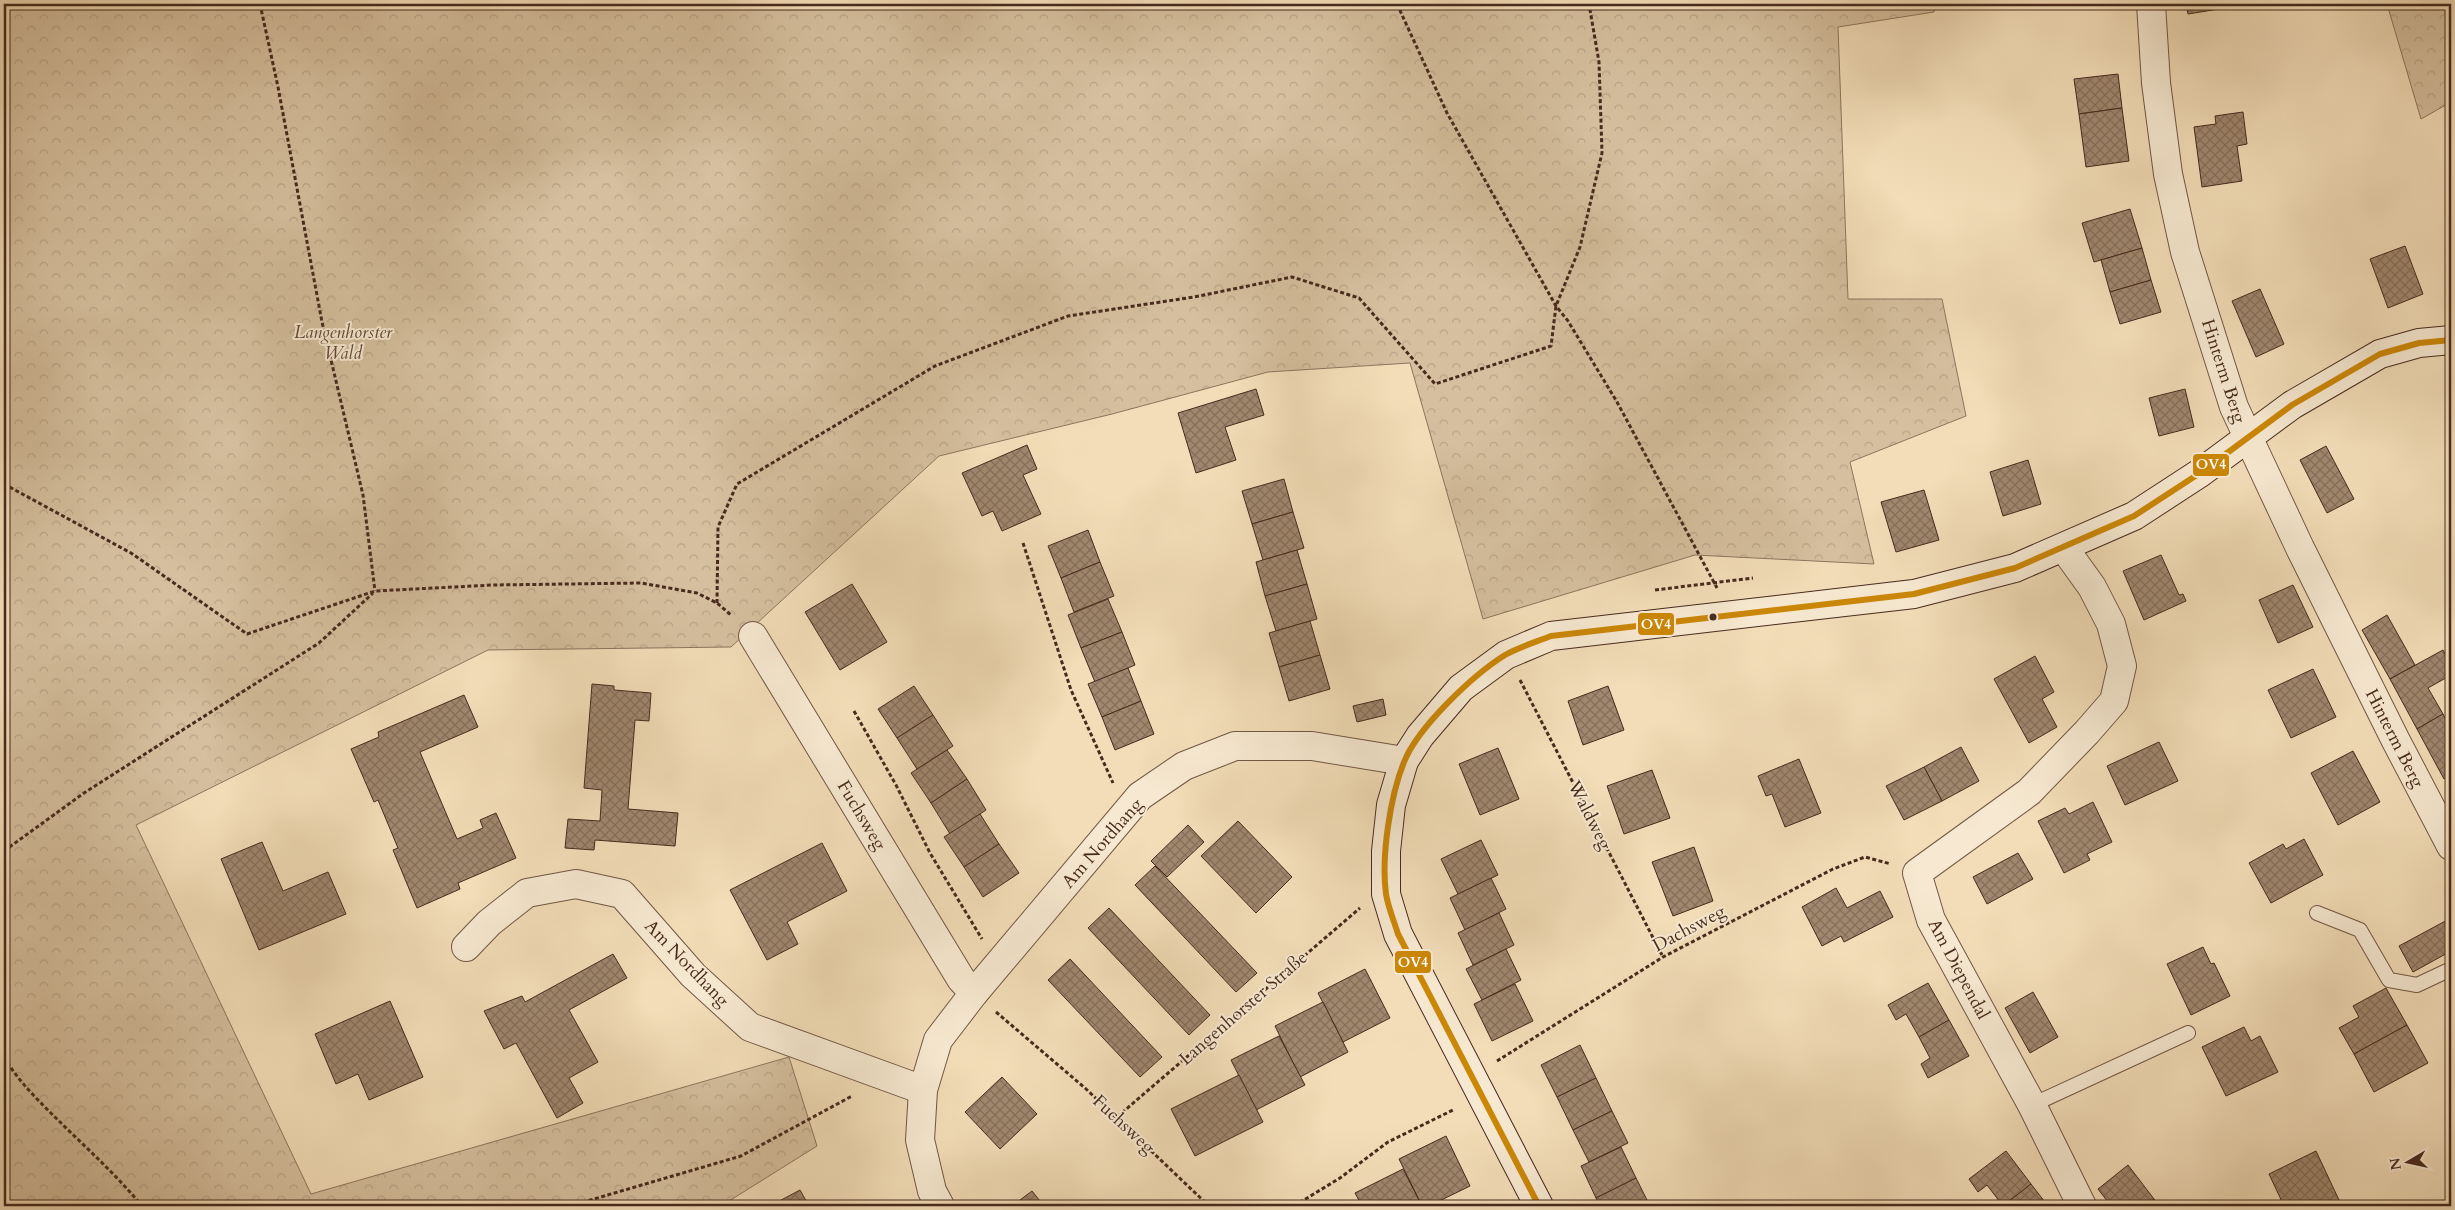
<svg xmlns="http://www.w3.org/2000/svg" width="2455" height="1210" font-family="Cardo,serif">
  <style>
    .forest { fill: url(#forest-crowns); stroke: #8e745e }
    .building { fill: url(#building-cross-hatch); stroke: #482a1d }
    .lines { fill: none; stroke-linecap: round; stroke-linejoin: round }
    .lane-casing { stroke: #725744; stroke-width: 16 }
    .street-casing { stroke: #725744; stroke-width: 30 }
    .secondary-casing { stroke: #482a1d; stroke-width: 30 }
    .path { stroke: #482a1d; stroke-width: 3; stroke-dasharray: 4 2.5; stroke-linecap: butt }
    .lane { stroke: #f7e9d1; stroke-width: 14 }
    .street { stroke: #f7e9d1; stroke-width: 28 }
    .secondary { stroke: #f7e9d1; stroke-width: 28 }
    .bus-1-casing { stroke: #f7e9d1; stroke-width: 10 }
    .bus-1 { stroke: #cb8707; stroke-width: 6 }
    .bus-dot { fill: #482a1d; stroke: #f7e9d1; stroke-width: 2 }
    .labels { text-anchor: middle; stroke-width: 4; stroke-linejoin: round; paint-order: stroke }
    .park-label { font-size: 18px; font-style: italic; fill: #644837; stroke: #f7e9d1 }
    .street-label { font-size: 18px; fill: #482a1d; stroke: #f7e9d1 }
    .line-badge { stroke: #f7e9d1; stroke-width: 2 }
    .badge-label { font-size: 14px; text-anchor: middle; font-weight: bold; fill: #fff }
  </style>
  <defs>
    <pattern id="forest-crowns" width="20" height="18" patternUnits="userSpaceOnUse" patternTransform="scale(1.25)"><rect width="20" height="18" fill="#d5bf9e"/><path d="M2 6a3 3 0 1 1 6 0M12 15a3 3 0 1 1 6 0" fill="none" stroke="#b8a488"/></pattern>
    <pattern id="building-cross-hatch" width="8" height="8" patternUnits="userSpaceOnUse" patternTransform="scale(1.25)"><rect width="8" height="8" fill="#a0876e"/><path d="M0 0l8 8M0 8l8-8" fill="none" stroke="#846f5a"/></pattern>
  </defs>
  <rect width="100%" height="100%" fill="#f2ddb8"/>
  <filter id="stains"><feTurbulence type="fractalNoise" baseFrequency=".004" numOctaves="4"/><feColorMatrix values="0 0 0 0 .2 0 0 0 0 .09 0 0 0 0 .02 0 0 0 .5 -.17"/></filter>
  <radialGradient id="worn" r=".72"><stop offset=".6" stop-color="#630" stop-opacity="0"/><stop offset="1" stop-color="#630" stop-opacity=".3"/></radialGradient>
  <g class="forest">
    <polygon points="4,4 1935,4 1934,12 1838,27 1848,299 1942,299 1966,416 1850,462 1874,564 1695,555 1483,619 1410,363 1268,372 1112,414 939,456 731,647 488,650 136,825 311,1194 789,1057 817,1146 721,1206 4,1206"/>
    <polygon points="2387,4 2451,4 2451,102 2421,119"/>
  </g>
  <g class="building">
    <polygon points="2186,4 2218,4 2219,9 2188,14"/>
    <polygon points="2118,74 2122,108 2079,114 2074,79"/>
    <polygon points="2122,108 2129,161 2086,167 2079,114"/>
    <polygon points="2243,112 2247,144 2237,146 2242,181 2202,187 2194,127 2216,124 2215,116"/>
    <polygon points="2130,209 2142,248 2094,262 2082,223"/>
    <polygon points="2405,246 2423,294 2388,308 2370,259"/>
    <polygon points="2142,248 2151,280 2110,292 2101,260"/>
    <polygon points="2151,280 2161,312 2120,324 2110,292"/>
    <polygon points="2260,289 2284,344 2256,357 2232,301"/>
    <polygon points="1256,389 1264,415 1225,427 1236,460 1196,473 1178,413"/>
    <polygon points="2185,389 2194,427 2159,436 2149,398"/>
    <polygon points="1027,445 1037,469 1023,475 1041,514 1002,531 993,511 982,516 962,473"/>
    <polygon points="2326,446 2354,499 2327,513 2300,460"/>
    <polygon points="2028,460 2041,504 2003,516 1990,472"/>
    <polygon points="1284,479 1293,512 1252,524 1242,491"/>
    <polygon points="1924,490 1939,540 1896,552 1881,502"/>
    <polygon points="1293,512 1304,548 1263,560 1252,524"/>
    <polygon points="1088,530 1100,562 1061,578 1048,546"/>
    <polygon points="1297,550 1307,584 1265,596 1256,562"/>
    <polygon points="2161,555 2179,595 2183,594 2186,601 2144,620 2123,571"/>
    <polygon points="1100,562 1114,596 1074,612 1061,578"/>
    <polygon points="852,584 887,642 840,670 805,612"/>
    <polygon points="1307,584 1317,619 1276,631 1265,596"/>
    <polygon points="2293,585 2313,627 2278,643 2259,600"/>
    <polygon points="1108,599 1122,632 1081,648 1068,615"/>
    <polygon points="2387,615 2415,665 2390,679 2362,630"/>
    <polygon points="1310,621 1320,655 1279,667 1269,633"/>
    <polygon points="1122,632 1135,665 1095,682 1081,648"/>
    <polygon points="2443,650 2451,665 2451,675 2428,688 2443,714 2417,729 2390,679"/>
    <polygon points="1320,655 1330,689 1289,701 1279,667"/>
    <polygon points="2035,656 2054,692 2042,699 2057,727 2029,743 1994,679"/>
    <polygon points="1128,668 1141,701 1102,717 1088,684"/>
    <polygon points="2313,669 2336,717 2291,738 2268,690"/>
    <polygon points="592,684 614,686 614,690 651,693 649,721 635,720 628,809 678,813 675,846 595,840 594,850 565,848 568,819 600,821 602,790 584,788"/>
    <polygon points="914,686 933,715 897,738 878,709"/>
    <polygon points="1608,686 1624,730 1583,745 1568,701"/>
    <polygon points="464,695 478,727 420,752 457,839 483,828 480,820 496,813 516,858 458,883 460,889 417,908 393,850 398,848 378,800 374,802 351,749 379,737 378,732"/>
    <polygon points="1383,699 1386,715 1357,722 1353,706"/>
    <polygon points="1141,701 1154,734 1115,750 1102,717"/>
    <polygon points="2443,714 2451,730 2451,775 2444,779 2417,729"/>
    <polygon points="933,715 953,746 917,769 897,738"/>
    <polygon points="2159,742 2178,781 2125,805 2107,766"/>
    <polygon points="1961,747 1979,781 1942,801 1924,767"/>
    <polygon points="1498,748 1519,799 1480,815 1459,764"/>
    <polygon points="947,750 967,779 931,803 911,773"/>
    <polygon points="2353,751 2380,802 2338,825 2311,773"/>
    <polygon points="1799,759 1821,813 1785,827 1772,794 1766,796 1758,776"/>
    <polygon points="1924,767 1942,801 1904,820 1886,786"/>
    <polygon points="1652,770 1670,818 1624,834 1607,786"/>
    <polygon points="967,779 986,810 950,834 931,803"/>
    <polygon points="2093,802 2112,842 2087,854 2090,860 2064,873 2038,821 2065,808 2069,814"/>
    <polygon points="980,814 999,844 964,867 944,837"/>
    <polygon points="1238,821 1292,877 1256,913 1201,856"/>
    <polygon points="1188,825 1204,842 1167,877 1151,861"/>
    <polygon points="2304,839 2323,875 2271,903 2249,863 2283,844 2286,849"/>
    <polygon points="1481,840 1498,875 1458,894 1441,859"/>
    <polygon points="262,842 283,891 328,872 346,914 259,950 221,859"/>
    <polygon points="822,843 847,891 787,922 798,944 767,960 730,890"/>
    <polygon points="999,844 1019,873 983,897 964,867"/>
    <polygon points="1694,847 1713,901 1673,916 1652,862"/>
    <polygon points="2018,853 2033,879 1987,904 1973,877"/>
    <polygon points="1155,866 1257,973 1236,992 1135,885"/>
    <polygon points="1491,878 1506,909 1465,930 1450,898"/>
    <polygon points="1836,888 1847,908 1880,891 1893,917 1844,942 1841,936 1822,946 1802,907"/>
    <polygon points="1109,908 1210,1015 1189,1035 1088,928"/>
    <polygon points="1499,913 1514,945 1473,965 1458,933"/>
    <polygon points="2451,918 2451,951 2413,972 2399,946"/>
    <polygon points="2203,947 2211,964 2214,963 2230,996 2191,1015 2167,964"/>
    <polygon points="1506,949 1521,980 1482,1000 1466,969"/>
    <polygon points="613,954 627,978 569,1010 598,1062 569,1078 583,1103 557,1118 516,1043 504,1049 484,1011 522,996 525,1002"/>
    <polygon points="1070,959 1162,1057 1140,1077 1048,980"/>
    <polygon points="1365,969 1390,1018 1343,1042 1318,993"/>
    <polygon points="1928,983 1949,1020 1919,1037 1906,1014 1896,1020 1888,1005"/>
    <polygon points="1515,984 1533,1021 1492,1041 1474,1004"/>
    <polygon points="2386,988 2407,1025 2354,1054 2339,1028 2359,1017 2353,1006"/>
    <polygon points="2033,992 2058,1037 2030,1053 2005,1008"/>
    <polygon points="390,1001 423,1077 369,1100 358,1074 336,1084 315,1034"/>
    <polygon points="1323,1002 1348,1052 1300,1077 1275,1026"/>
    <polygon points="1949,1020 1969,1056 1928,1078 1921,1064 1930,1058 1919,1037"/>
    <polygon points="2407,1025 2428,1063 2374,1092 2354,1054"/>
    <polygon points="2244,1027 2251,1041 2260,1036 2278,1072 2226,1096 2202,1047"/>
    <polygon points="1279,1036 1305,1085 1256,1110 1231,1060"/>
    <polygon points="1580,1045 1596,1078 1557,1097 1541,1065"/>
    <polygon points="1239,1075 1263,1122 1195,1156 1171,1109"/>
    <polygon points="1002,1077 1037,1114 1000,1149 965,1112"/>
    <polygon points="1596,1078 1612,1111 1573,1130 1557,1097"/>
    <polygon points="1612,1111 1628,1143 1589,1162 1573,1130"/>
    <polygon points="1446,1136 1470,1186 1429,1206 1422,1206 1399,1159"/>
    <polygon points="1621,1147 1636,1178 1596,1198 1581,1166"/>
    <polygon points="2006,1151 2031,1184 2003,1206 1987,1185 1978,1192 1969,1179"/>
    <polygon points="2316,1151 2339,1200 2326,1206 2284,1206 2269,1174"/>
    <polygon points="2128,1165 2154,1199 2145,1206 2111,1206 2098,1189"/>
    <polygon points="1403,1169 1422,1206 1362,1206 1355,1193"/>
    <polygon points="1636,1178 1650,1206 1600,1206 1596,1198"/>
    <polygon points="2031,1184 2048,1206 2003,1206"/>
    <polygon points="800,1190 809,1206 770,1206"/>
    <polygon points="1032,1191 1044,1206 1012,1206"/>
    <polygon points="2154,1199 2159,1206 2145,1206"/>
  </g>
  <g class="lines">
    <g class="lane-casing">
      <g id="lane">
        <polyline points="2317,913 2360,930 2389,980 2417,985 2451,969"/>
        <polyline points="2032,1105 2188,1033"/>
      </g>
    </g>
    <g class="street-casing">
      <g id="street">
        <polyline points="2151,4 2156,83 2168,174 2185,252 2234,407 2300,548 2395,739 2451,846"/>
        <polyline points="2064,548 2092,587 2111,624 2122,666 2114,701 2087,732 2029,792 1917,873 1931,920 2032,1105 2082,1206"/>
        <polyline points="753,636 961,979 974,993"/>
        <polyline points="466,947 489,923 527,893 576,884 622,894 693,975 750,1027 923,1090"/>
        <polyline points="940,1206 932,1191 920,1140 923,1090 938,1040 974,993 1140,796 1184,766 1235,746 1312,746 1404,761"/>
      </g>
    </g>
    <g class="secondary-casing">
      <polyline id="secondary" points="1539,1206 1398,934 1386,894 1386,851 1391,805 1404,761 1420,736 1461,688 1506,655 1551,636 1914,594 2015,568 2134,516 2200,473 2292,405 2380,354 2419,343 2451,340"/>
    </g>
    <g class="path">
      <polyline points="260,4 278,87 322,322 363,495 375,591"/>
      <polyline points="1397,4 1447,113 1556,306 1568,321 1617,402 1717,588"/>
      <polyline points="4,484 131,553 247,634 375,591 493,585 641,583 697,593 717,603 732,616"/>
      <polyline points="1023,543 1071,690 1113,783"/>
      <polyline points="1655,590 1753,578"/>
      <polyline points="717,603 718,527 737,484 935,366 1068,316 1194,297 1292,277 1359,298 1435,384 1551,346 1556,306 1580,247 1602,153 1599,62 1589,4"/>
      <polyline points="1520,680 1663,957"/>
      <polyline points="854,711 896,785 930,853 982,939"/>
      <polyline points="4,851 84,793 319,643 373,593"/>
      <polyline points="996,1012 1085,1088 1209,1206"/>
      <path d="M4,1057C19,1083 43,1105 64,1126C91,1152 118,1177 142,1206"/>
      <polyline points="1497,1061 1663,957 1833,869 1865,857 1891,864"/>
      <polyline points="1117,1117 1360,908"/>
      <polyline points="570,1206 741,1156 852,1096"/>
      <polyline points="1294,1206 1340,1178 1388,1142 1455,1109"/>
    </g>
    <use href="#lane" class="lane"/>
    <use href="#street" class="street"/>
    <use href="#secondary" class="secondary"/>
    <g class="bus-1-casing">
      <path id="bus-1" d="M1539,1206L1398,934C1394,921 1388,907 1386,894C1381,857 1390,797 1404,762C1418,727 1473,675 1505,655C1519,647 1536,642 1551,636L1914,594L2015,568L2134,516L2200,473L2292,405L2380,354L2419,343L2451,340"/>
    </g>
    <use href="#bus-1" class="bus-1"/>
  </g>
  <circle class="bus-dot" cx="1713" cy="617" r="4.5"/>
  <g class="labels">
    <g class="park-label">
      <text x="343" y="338">Langenhorster<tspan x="343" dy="21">Wald</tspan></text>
    </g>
    <g class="street-label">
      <text transform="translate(2224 371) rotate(72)" y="6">Hinterm Berg</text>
      <text transform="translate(2395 738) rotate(63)" y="6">Hinterm Berg</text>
      <text transform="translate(862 815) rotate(59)" y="6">Fuchsweg</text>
      <text transform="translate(1590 815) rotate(63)" y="6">Waldweg</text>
      <text transform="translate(1102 843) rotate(-49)" y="6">Am Nordhang</text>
      <text transform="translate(1689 928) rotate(-28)" y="6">Dachsweg</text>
      <text transform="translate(687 963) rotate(46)" y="6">Am Nordhang</text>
      <text transform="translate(1959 969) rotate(62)" y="6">Am Diependal</text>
      <text transform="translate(1243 1008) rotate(-41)" y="6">Langenhorster Straße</text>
      <text transform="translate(1124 1124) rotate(43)" y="6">Fuchsweg</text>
    </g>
  </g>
  <g class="line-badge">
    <rect x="2192" y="453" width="38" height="24" rx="5" fill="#cb8707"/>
    <rect x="1637" y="612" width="38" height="24" rx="5" fill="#cb8707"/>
    <rect x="1394" y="950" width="38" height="24" rx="5" fill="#cb8707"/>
  </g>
  <g class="badge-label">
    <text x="2211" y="469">OV4</text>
    <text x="1656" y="629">OV4</text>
    <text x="1413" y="967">OV4</text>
  </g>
  <rect width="2455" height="1210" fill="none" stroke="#f2ddb8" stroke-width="20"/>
  <rect x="5" y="5" width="2445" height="1200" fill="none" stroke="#482a1d" stroke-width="2.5"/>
  <rect x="10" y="10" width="2435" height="1190" fill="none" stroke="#482a1d"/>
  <g transform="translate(2408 1162) rotate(261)" stroke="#f7e9d1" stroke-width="4" paint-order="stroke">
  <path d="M0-4L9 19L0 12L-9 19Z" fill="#482a1d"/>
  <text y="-8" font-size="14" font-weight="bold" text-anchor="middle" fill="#482a1d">N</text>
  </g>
  <rect width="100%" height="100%" filter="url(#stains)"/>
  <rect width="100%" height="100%" fill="url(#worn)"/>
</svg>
